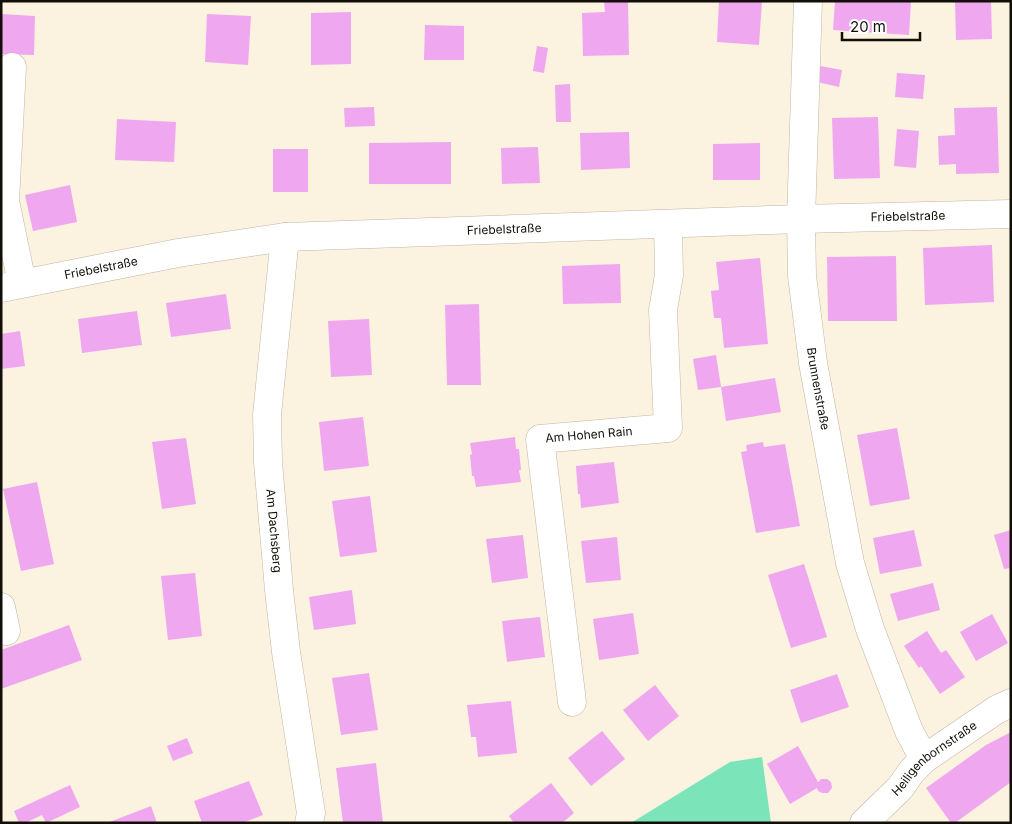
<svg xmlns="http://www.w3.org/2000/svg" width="1012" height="824" font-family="Inter,sans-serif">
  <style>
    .green { fill: #7be4b9 }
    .building { fill: #efa8ef }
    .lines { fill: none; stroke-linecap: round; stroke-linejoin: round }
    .minor-casing { stroke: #bfb6a5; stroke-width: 29 }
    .minor { stroke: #fff; stroke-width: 28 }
    .labels { text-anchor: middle; stroke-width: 4; stroke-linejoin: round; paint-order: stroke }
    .street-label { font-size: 12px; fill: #120f09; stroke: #fff }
  </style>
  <rect width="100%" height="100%" fill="#fbf2e0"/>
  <polygon class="green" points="762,757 771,823 631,823 730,762"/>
  <g class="building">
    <polygon points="604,1 628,1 629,55 583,56 582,13 605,12"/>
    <polygon points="719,1 762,1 759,45 717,42"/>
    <polygon points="835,1 911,1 909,35 833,30"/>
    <polygon points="955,1 991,1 992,39 956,40"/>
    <polygon points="351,12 351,64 311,65 311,13"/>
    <polygon points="1,14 35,16 34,55 1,54"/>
    <polygon points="207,14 251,16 248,65 205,62"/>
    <polygon points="425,25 464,26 464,60 424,60"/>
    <polygon points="537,46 548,48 544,73 533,71"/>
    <polygon points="820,66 842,70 839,87 817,82"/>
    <polygon points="897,73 925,75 923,99 895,97"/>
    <polygon points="570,84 571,122 556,122 555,85"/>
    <polygon points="374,107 375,126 345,127 344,108"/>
    <polygon points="997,107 999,173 956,174 956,164 939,165 938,136 955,135 954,108"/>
    <polygon points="878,117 880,178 834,179 832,118"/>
    <polygon points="117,119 176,122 174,162 115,160"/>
    <polygon points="897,129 919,131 916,168 894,166"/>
    <polygon points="629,132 630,168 581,170 580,133"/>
    <polygon points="451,142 451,184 369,184 369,143"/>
    <polygon points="760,143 760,180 713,180 713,144"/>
    <polygon points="538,147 540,183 502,184 501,148"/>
    <rect x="273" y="149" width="35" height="43"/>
    <polygon points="70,185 77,222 33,231 25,195"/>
    <polygon points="992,245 994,302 925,305 923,248"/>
    <polygon points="896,256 897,321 828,321 827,257"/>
    <polygon points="760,258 768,344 724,348 721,318 714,318 711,291 719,290 716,262"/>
    <polygon points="620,264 621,303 563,304 562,266"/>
    <polygon points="226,294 231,329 171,337 166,303"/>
    <polygon points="479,304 481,385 447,385 445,305"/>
    <polygon points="137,311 142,345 82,353 78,319"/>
    <polygon points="369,319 372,375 331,377 328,321"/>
    <polygon points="20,331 25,366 1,369 1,334"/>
    <polygon points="716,355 721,387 698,390 693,359"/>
    <polygon points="775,378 781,412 726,421 721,387"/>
    <polygon points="363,417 369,466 324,471 319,422"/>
    <polygon points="897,428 910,499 870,506 857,435"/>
    <polygon points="515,437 516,449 519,449 521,470 519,470 521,482 476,487 474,476 472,476 470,455 472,454 470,443"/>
    <polygon points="186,438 196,504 162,509 152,442"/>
    <polygon points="763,442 764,447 785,444 800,526 756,533 741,452 747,451 746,445"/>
    <polygon points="614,462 619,503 581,508 580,494 578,494 576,466"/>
    <polygon points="37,482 54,564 21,571 3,489"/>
    <polygon points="370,496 377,552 340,557 332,501"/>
    <polygon points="914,530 922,566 880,574 873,538"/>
    <polygon points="1011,530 1011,568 1004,569 994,535"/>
    <polygon points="523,535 528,578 492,583 486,539"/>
    <polygon points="617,537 621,580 586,583 581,541"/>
    <polygon points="804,564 827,637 791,648 768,575"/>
    <polygon points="195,573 202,636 168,640 161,576"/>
    <polygon points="933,583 940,610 898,621 890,594"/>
    <polygon points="352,590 356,624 314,630 309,597"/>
    <polygon points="633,613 639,654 599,660 593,619"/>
    <polygon points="992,614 1008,643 976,661 960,632"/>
    <polygon points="540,617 545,657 507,662 502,621"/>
    <polygon points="69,625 82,660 1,689 1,650"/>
    <polygon points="927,631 941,653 946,650 965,677 940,694 921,666 919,668 904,646"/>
    <polygon points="369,673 378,730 341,735 332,678"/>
    <polygon points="837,674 849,707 801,723 790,690"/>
    <polygon points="655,685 679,716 648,741 623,710"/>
    <polygon points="511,701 517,753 478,757 476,737 471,737 467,705"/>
    <polygon points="602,731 625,759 591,786 568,758"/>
    <polygon points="1011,732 1011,782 955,823 951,823 926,788 986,745"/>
    <polygon points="187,738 193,753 173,761 167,746"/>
    <polygon points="798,746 818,782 821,779 827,779 831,782 832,788 828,793 822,793 818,791 817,788 790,804 767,764"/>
    <polygon points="376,763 383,823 343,823 336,768"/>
    <polygon points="249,781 263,815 242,823 202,823 194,801"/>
    <polygon points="551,783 574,813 562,823 514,823 509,816"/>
    <polygon points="70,785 80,807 46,823 42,815 25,823 19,823 14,811"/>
    <polygon points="151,806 157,823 107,823"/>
  </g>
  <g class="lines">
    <g class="minor-casing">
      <g id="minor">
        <path id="s1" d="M808,1L801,219L802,276L813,363L850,563L870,629L909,731L924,759"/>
        <polyline points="12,67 5,201 22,283"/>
        <path id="s2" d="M285,237L267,415L268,462L279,590L286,652L311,813L309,823"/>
        <path id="s3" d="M1,288L178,253L285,237L801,219L1011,214"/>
        <polyline points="1,607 6,631"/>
        <path id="s4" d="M572,702L540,439L668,428L663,310L669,275L668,224"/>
        <path id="s5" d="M864,823L900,788L912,771L924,759L996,710L1011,703"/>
      </g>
    </g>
    <use href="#minor" class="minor"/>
  </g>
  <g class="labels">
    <g class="street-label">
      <text dy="4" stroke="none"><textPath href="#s3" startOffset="912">Friebelstraße</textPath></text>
      <text dy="4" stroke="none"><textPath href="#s3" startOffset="508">Friebelstraße</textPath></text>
      <text dy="4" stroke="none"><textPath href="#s3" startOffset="102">Friebelstraße</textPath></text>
      <text dy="4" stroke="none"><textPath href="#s1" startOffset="389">Brunnenstraße</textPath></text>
      <text dy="4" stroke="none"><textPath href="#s4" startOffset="314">Am Hohen Rain</textPath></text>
      <text dy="4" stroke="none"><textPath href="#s2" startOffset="295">Am Dachsberg</textPath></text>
      <text dy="4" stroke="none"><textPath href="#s5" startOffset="96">Heiligenbornstraße</textPath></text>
    </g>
  </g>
  <rect width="1012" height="824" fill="none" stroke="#120f09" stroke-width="5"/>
  <path d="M842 32v8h78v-8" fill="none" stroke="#120f09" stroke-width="2.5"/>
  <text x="850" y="32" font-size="15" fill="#120f09" stroke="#ffffff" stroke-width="4" paint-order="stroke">20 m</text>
</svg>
